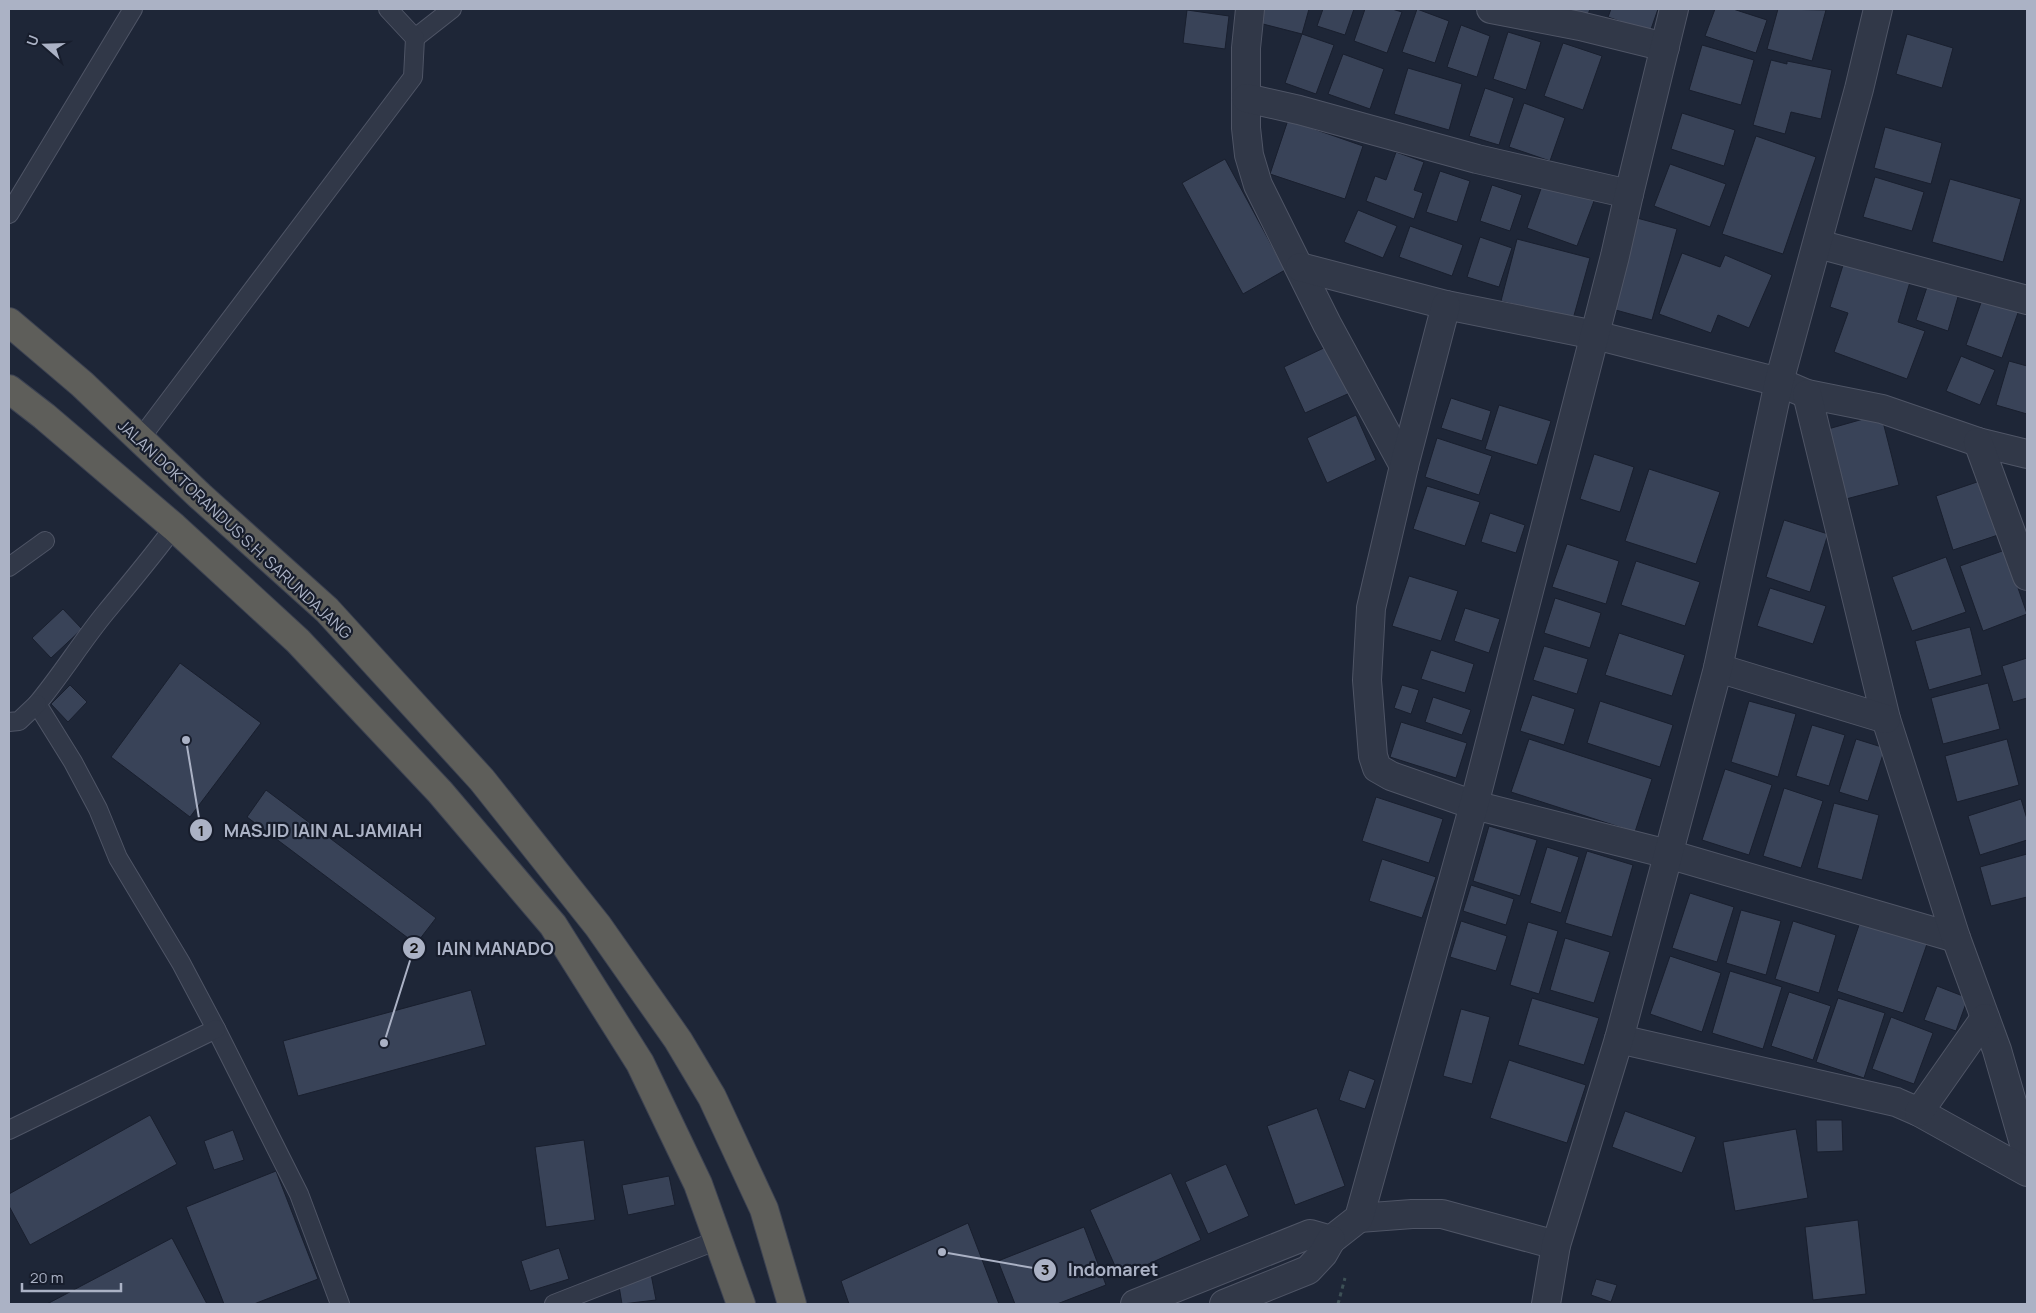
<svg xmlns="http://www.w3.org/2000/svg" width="2036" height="1313" font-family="Manrope,sans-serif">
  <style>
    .building { fill: #394358; stroke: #191f2e }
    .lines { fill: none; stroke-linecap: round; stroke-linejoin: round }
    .service-casing { stroke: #4f5566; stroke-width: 20 }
    .minor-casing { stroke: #4f5566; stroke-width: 30 }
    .trunk-casing { stroke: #3c4252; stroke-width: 30 }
    .path { stroke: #3d5056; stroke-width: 3; stroke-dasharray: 4 4; stroke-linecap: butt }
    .service { stroke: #313848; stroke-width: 18 }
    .minor { stroke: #313848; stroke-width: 28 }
    .trunk { stroke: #5e5e5a; stroke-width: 28 }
    .labels { text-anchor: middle; stroke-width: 4.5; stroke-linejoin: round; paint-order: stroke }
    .street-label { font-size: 16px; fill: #abb2c5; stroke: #171d2c }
    .leader { fill: none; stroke: #abb2c5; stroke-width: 2 }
    .callout-dot { fill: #abb2c5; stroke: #171d2c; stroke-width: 2 }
    .mark-label { font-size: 15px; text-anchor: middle; font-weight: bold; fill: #111 }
    .callout-label { font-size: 18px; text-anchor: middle; font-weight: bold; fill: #abb2c5; stroke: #171d2c; stroke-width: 4.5; stroke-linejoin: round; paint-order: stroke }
  </style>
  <rect width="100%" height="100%" fill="#1e2637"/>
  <g class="building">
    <polygon points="1263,9 1309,9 1302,34 1259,23"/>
    <polygon points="1323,9 1354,9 1345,35 1317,26"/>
    <polygon points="1365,9 1392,9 1402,12 1387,53 1354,41"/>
    <polygon points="1417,9 1449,21 1435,63 1402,52"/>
    <polygon points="1564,9 1590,9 1587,17"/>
    <polygon points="1611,9 1658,9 1650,32 1608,17"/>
    <polygon points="1715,9 1733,9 1767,20 1756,53 1705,36"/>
    <polygon points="1778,9 1826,10 1812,61 1767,49"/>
    <polygon points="1187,10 1229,16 1225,49 1183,43"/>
    <polygon points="1461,25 1490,36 1477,77 1447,67"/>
    <polygon points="1508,32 1541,42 1526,90 1493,79"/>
    <polygon points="1302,34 1334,45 1316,94 1285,83"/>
    <polygon points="1907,34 1953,48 1942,88 1896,74"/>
    <polygon points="1563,43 1602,56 1583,110 1544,96"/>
    <polygon points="1702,45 1754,60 1741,105 1689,90"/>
    <polygon points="1343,54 1384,69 1370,109 1328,94"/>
    <polygon points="1771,60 1787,64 1787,61 1832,70 1821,119 1791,112 1785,134 1753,125"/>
    <polygon points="1408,68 1462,84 1449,130 1394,114"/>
    <polygon points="1485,88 1514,98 1499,145 1469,136"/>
    <polygon points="1524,103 1565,118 1550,161 1509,147"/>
    <polygon points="1682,113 1735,130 1724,166 1671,149"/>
    <polygon points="1288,120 1363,146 1345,199 1270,174"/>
    <polygon points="1885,127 1942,143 1931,184 1874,168"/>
    <polygon points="1756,136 1816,157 1783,254 1722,234"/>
    <polygon points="1396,152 1424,162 1414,190 1423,193 1414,219 1366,201 1375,176 1386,180"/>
    <polygon points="1225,159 1285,270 1243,294 1182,183"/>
    <polygon points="1670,164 1726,184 1710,227 1654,206"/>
    <polygon points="1440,171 1470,181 1457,222 1426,212"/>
    <polygon points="1875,177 1924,192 1912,231 1863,217"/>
    <polygon points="1950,179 2021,199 2003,262 1932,242"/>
    <polygon points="1543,183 1594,201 1577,246 1527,228"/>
    <polygon points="1492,185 1522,195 1510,231 1480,221"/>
    <polygon points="1358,210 1397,226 1383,258 1344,242"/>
    <polygon points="1637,218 1677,229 1652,320 1612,309"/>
    <polygon points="1410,226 1463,245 1452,276 1399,257"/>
    <polygon points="1480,237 1512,248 1499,287 1467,277"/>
    <polygon points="1517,239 1590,258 1573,319 1501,301"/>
    <polygon points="1682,253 1720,267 1725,255 1772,275 1749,328 1718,315 1711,333 1659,314"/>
    <polygon points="1844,262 1910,282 1898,322 1925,331 1907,379 1834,352 1848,313 1830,307"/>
    <polygon points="1929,281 1960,290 1948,331 1916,320"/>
    <polygon points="1983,297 2019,310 2002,358 1966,345"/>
    <polygon points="1330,345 1352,392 1305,413 1284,367"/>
    <polygon points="1961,356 1995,370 1980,405 1946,391"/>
    <polygon points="2009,361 2027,366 2027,414 1996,405"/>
    <polygon points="1451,398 1491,411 1482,441 1441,428"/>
    <polygon points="1499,405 1551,421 1537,465 1485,449"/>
    <polygon points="1881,414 1899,485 1846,499 1828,429"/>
    <polygon points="1356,415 1376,460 1327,483 1307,438"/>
    <polygon points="1437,438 1492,456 1479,495 1425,477"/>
    <polygon points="1594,454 1634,467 1620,512 1580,499"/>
    <polygon points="1649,469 1720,492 1696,564 1625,541"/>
    <polygon points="1980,481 1998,535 1953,550 1936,496"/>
    <polygon points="1427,486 1480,502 1465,546 1413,529"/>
    <polygon points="1490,513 1525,525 1516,553 1481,542"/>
    <polygon points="1784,520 1828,534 1810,592 1766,577"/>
    <polygon points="1567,544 1619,561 1606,604 1552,587"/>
    <polygon points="2005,550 2027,614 1983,631 1960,566"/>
    <polygon points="1946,557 1966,612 1912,631 1892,577"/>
    <polygon points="1636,561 1700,582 1685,626 1621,605"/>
    <polygon points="1409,576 1458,591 1441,641 1392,626"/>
    <polygon points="1770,588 1826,606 1813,644 1757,626"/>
    <polygon points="1555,598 1601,613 1590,648 1544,633"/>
    <polygon points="1465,608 1500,619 1489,653 1454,641"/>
    <polygon points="63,609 82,629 51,658 32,638"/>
    <polygon points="1970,627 1982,675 1929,690 1915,641"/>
    <polygon points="1619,633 1685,655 1672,696 1605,675"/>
    <polygon points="1544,646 1588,659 1577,694 1533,680"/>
    <polygon points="1431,650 1474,664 1465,693 1421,679"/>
    <polygon points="2027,658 2027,698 2013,702 2002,666"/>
    <polygon points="180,663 261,723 190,817 111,757"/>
    <polygon points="1988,683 2000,729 1943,744 1931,698"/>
    <polygon points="70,685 87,702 68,722 51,704"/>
    <polygon points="1402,685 1419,690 1411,714 1394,708"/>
    <polygon points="1532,695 1575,709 1564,745 1520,731"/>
    <polygon points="1433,697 1471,710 1462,735 1425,722"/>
    <polygon points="1600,701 1673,725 1660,767 1587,743"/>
    <polygon points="1749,701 1796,714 1778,777 1731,762"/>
    <polygon points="1401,722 1467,743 1456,778 1390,757"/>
    <polygon points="1812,725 1845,735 1829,786 1796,776"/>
    <polygon points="1529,739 1652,779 1635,832 1511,792"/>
    <polygon points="1856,739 1885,748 1868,801 1839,792"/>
    <polygon points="2007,739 2019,785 1957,802 1945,756"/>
    <polygon points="1725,769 1772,785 1749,855 1702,840"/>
    <polygon points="1784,788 1823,801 1801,868 1763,856"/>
    <polygon points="266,790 436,918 416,944 247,817"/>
    <polygon points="1376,797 1443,819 1429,863 1362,841"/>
    <polygon points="2021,799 2027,819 2027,840 1980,855 1968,816"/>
    <polygon points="1834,803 1879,815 1862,880 1817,868"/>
    <polygon points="1489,826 1537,840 1520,896 1473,881"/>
    <polygon points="1547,847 1579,857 1561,913 1530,903"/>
    <polygon points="1587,851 1633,865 1612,937 1565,923"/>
    <polygon points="2027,854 2027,897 1991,906 1980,867"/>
    <polygon points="1382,859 1436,877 1422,918 1369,901"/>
    <polygon points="1471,885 1514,899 1506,925 1463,911"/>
    <polygon points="1690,893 1734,907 1717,962 1672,948"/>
    <polygon points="1741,910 1781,921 1766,975 1726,963"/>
    <polygon points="1461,921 1507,936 1496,971 1450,957"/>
    <polygon points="1793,921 1836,935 1819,993 1775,979"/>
    <polygon points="1528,922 1558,931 1539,994 1510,985"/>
    <polygon points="1860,922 1927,944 1903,1013 1837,991"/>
    <polygon points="1565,938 1610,952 1594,1003 1550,990"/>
    <polygon points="1670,956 1721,973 1702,1032 1650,1014"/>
    <polygon points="1730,971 1782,987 1763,1049 1712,1033"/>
    <polygon points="1937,986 1968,998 1956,1031 1924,1020"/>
    <polygon points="471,990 486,1045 298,1096 283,1041"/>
    <polygon points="1789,992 1831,1006 1813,1060 1771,1046"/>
    <polygon points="1532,998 1599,1018 1584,1065 1518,1045"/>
    <polygon points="1838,998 1885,1013 1864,1078 1816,1062"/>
    <polygon points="1461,1009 1490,1017 1472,1084 1443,1076"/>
    <polygon points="1891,1017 1933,1033 1914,1084 1872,1069"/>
    <polygon points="1509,1060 1586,1085 1567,1143 1490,1118"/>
    <polygon points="1349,1070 1375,1080 1365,1109 1339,1100"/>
    <polygon points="1317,1108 1345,1186 1295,1205 1267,1126"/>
    <polygon points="1625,1111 1696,1137 1682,1173 1612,1147"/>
    <polygon points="150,1115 177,1164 30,1245 9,1206 9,1194"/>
    <polygon points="1816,1120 1842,1120 1843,1151 1817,1152"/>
    <polygon points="1796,1129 1808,1198 1735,1211 1723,1142"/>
    <polygon points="233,1130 244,1160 214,1170 204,1141"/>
    <polygon points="584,1140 595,1220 546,1227 535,1147"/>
    <polygon points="1226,1164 1249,1216 1208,1234 1185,1182"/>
    <polygon points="276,1171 318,1279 254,1304 224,1304 186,1207"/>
    <polygon points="1171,1173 1201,1240 1120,1277 1090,1210"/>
    <polygon points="669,1176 675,1205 628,1215 622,1185"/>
    <polygon points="1858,1220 1866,1294 1813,1300 1805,1227"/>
    <polygon points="968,1223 999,1304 849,1304 841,1281"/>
    <polygon points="1084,1227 1106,1285 1057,1304 1015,1304 998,1261"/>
    <polygon points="172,1238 207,1304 47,1304"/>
    <polygon points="559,1248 569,1279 530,1291 521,1261"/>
    <polygon points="651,1274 656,1300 622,1304 618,1280"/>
    <polygon points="1596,1279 1617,1285 1611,1302 1591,1295"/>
  </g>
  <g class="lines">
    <g class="service-casing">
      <g id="service">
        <polyline points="415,38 452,9"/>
        <polyline points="9,214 133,9"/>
        <polyline points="140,439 413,77 415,38 388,9"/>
        <path d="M174,527C152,557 129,584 106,612C82,641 62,674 37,704L73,762L98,809L118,858L181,963L216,1029L299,1194L340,1304"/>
        <polyline points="9,567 45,541"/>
        <polyline points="9,722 19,721 37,704"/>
        <polyline points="9,1130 216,1029"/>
        <polyline points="554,1304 718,1240"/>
      </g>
    </g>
    <g class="minor-casing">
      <g id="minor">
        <polyline points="1250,9 1246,48 1246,128 1249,155 1258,185 1327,324 1404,466"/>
        <polyline points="1491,9 1580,26 1665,47"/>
        <polyline points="1246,98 1299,110 1477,159 1629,194"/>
        <polyline points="1818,244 2027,300"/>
        <polyline points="1300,267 1446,305 1595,335 1779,382 1807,394 1882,409 1978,442 2027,454"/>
        <polyline points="1446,305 1404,466 1371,608 1367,680 1373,756 1377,768 1391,776 1474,805 1668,854 1956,938"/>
        <polyline points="1807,394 1886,719 1956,938 1997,1050 2027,1154"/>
        <polyline points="1978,442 2027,576"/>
        <polyline points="1718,668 1886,719"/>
        <polyline points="1619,1039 1896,1102 1919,1112 2027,1172"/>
        <polyline points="1919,1112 1985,1018"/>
        <polyline points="1359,1218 1412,1214 1442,1214 1556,1245"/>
        <polyline points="1135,1304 1310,1234 1331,1240 1359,1218 1474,805 1615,256 1629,194 1674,9"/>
        <polyline points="1224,1304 1308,1270 1323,1254 1331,1240"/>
        <polyline points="1546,1304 1556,1245 1619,1039 1718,668 1779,382 1859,89 1878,9"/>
      </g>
    </g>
    <g class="trunk-casing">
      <g id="trunk">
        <polyline points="9,322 82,384 200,496 327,610 482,780 598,926 678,1040 712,1097 764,1209 792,1304"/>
        <polyline points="9,389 44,416 174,527 298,641 440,792 553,925 640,1063 698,1184 741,1304"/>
      </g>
    </g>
    <polyline class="path" points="1338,1304 1345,1278"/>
    <use href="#service" class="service"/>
    <use href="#minor" class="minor"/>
    <use href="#trunk" class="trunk"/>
  </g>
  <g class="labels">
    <g class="street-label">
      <text transform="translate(235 529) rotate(43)" y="6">JALAN DOKTORANDUS S.H. SARUNDAJANG</text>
    </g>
  </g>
  <path class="leader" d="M186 740L201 830M384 1043L414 948M942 1252L1045 1270"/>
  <g class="callout-dot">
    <circle cx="186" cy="740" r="5"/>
    <circle cx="384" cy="1043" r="5"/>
    <circle cx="942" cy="1252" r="5"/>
    <circle cx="201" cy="830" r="12"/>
    <circle cx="414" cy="948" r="12"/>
    <circle cx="1045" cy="1270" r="12"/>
  </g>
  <g class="mark-label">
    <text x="201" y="836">1</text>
    <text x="414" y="953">2</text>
    <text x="1045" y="1275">3</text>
  </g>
  <g class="callout-label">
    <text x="323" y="837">MASJID IAIN AL JAMIAH</text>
    <text x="495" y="955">IAIN MANADO</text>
    <text x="1113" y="1276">Indomaret</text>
  </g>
  <rect width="2036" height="1313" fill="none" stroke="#abb2c5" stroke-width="20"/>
  <g transform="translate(45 45) rotate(290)" stroke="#171d2c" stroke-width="4" paint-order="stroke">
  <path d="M0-4L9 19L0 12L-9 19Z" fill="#abb2c5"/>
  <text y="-8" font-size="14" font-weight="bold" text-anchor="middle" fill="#abb2c5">U</text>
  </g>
  <path d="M22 1283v8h99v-8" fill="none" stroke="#abb2c5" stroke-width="2.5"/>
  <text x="30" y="1283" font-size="15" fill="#abb2c5" stroke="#171d2c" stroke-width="4" paint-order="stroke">20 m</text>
</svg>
